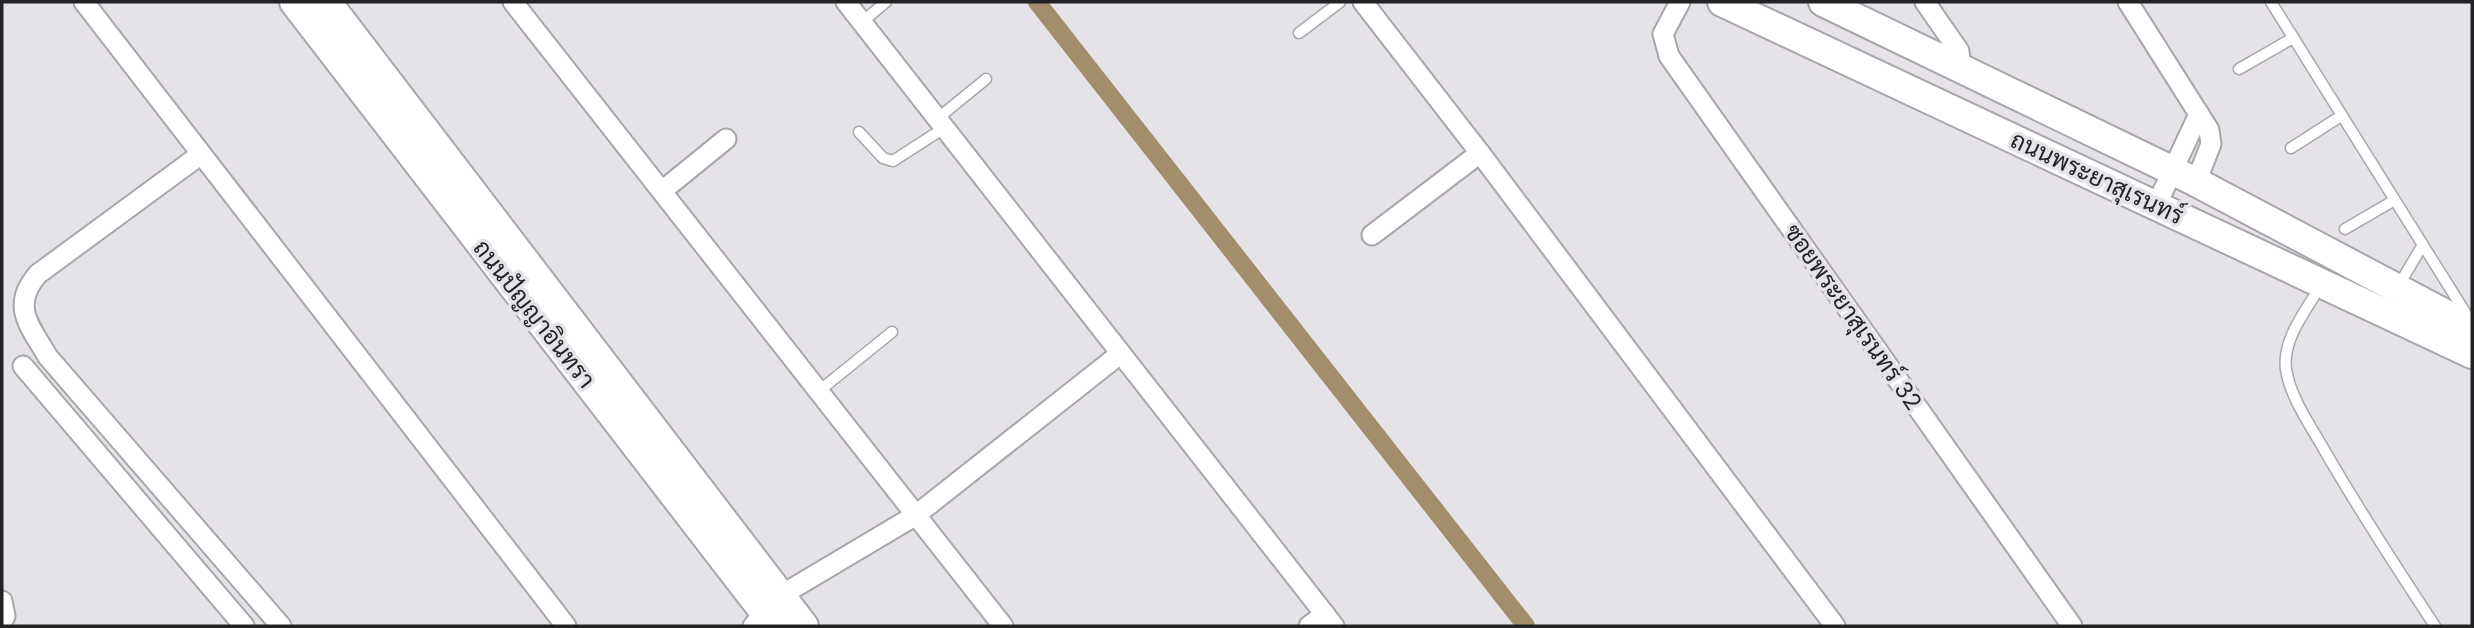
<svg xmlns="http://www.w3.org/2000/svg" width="2474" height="628" font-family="'DM Sans',Sarabun,sans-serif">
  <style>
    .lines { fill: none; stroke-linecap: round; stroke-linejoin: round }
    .canal { stroke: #a28e6a; stroke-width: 18 }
    .lane-casing { stroke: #a9a5ab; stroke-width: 13 }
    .street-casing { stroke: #a9a5ab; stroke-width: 23 }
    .secondary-casing { stroke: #a9a5ab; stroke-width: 32 }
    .lane { stroke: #fff; stroke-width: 10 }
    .street { stroke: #fff; stroke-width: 19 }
    .secondary { stroke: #fff; stroke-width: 28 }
    .labels { text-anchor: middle; stroke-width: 7; stroke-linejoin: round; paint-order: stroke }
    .street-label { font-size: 24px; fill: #232224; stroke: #e6e3e8 }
  </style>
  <rect width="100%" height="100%" fill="#e6e3e8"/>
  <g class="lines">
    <polyline class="canal" points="1037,2 1526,626"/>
    <g class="lane-casing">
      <g id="lane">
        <polyline points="2271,2 2468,317"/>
        <polyline points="862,22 886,2"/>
        <polyline points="1299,33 1340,2"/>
        <polyline points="2239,69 2293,38"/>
        <polyline points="937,119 986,79"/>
        <polyline points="859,132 883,158 893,161 944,128"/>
        <polyline points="2291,148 2341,116"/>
        <polyline points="2345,229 2393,201"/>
        <polyline points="2399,285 2422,246"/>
        <path d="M2320,287C2306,310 2282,340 2286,369C2290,396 2308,422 2322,446C2357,507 2396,567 2435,626"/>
        <polyline points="819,391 892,332"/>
      </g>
    </g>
    <g class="street-casing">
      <g id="street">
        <polyline points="84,2 566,626"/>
        <polyline points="513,2 1003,626"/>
        <polyline points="846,2 1334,626"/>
        <polyline points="1363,2 1480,153 1372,235"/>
        <polyline points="1680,2 1663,34 1669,56 2072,626"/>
        <polyline points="1925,2 1959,51 1961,68"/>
        <polyline points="2128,2 2209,130 2211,144 2196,182"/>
        <polyline points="1480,153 1835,626"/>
        <path d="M200,155L38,274C10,306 30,326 48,357L281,626"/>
        <polyline points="662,191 726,139"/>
        <polyline points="2156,206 2199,114"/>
        <polyline points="23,366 244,626"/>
        <polyline points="2,601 5,616 2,622"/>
        <polyline points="753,626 780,596 916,515 1120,354"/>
        <polyline points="1309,626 1325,614"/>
      </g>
    </g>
    <g class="secondary-casing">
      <g id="secondary">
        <polyline points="294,2 775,626"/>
        <polyline points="327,2 804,626"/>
        <polyline points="1722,2 2472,354"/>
        <polyline points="1823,2 2196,182 2472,328"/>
      </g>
    </g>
    <use href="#lane" class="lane"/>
    <use href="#street" class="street"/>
    <use href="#secondary" class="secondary"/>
  </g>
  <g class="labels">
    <g class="street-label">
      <text transform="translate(2097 178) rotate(25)" y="8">ถนนพระยาสุเรนทร์</text>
      <text transform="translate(534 314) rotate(52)" y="8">ถนนปัญญาอินทรา</text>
      <text transform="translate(1853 317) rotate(55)" y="8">ซอยพระยาสุเรนทร์ 32</text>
    </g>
  </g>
  <rect width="2474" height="628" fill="none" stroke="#232224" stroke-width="7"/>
</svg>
